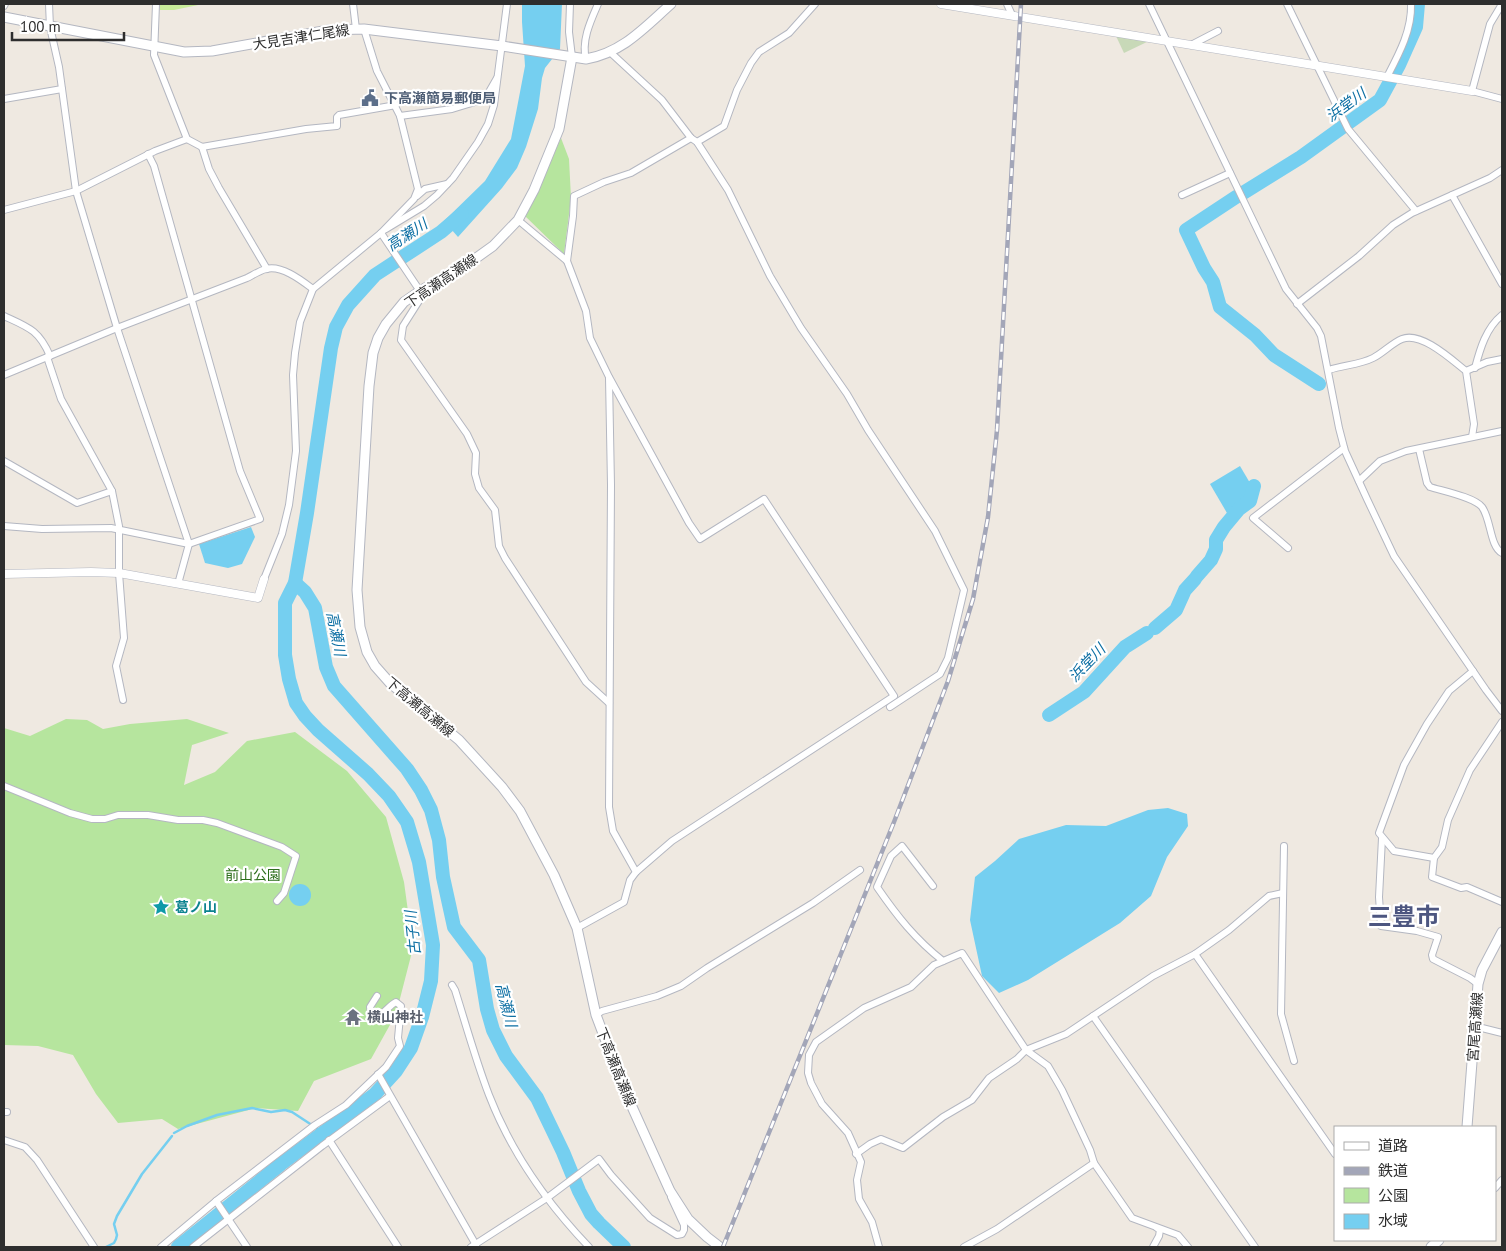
<svg xmlns="http://www.w3.org/2000/svg" width="1506" height="1251" font-family="'PT Sans','Noto Sans JP',sans-serif">
  <style>
    .green { fill: #b6e59e }
    .cemetery { fill: #c8d9b8 }
    .pitch { fill: #c9ec9a }
    .water { fill: #75cff0 }
    .lines { fill: none; stroke-linecap: round; stroke-linejoin: round }
    .stream { stroke: #75cff0; stroke-width: 2.5 }
    .river { stroke: #75cff0; stroke-width: 14 }
    .minor-casing { stroke: #b4b7c1; stroke-width: 8 }
    .tertiary-casing { stroke: #b4b7c1; stroke-width: 9 }
    .secondary-casing { stroke: #b4b7c1; stroke-width: 11 }
    .minor { stroke: #fff; stroke-width: 6 }
    .tertiary { stroke: #fff; stroke-width: 8 }
    .secondary { stroke: #fff; stroke-width: 9 }
    .rail-casing { stroke: #a3a6b8; stroke-width: 4.5 }
    .rail { stroke: #fff; stroke-width: 2.5; stroke-dasharray: 8; stroke-linecap: butt }
    .labels { text-anchor: middle; stroke-width: 4.5; stroke-linejoin: round; paint-order: stroke }
    .street-label { font-size: 14px; fill: #2e2e2e; stroke: #fff }
    .service-label { font-size: 14px; font-weight: bold; fill: #4e5e75; stroke: #fff; text-anchor: start }
    .park-label { font-size: 14px; fill: #2c6e1b; stroke: #fff }
    .culture-label { font-size: 14px; font-weight: bold; fill: #0d838f; stroke: #fff; text-anchor: start }
    .worship-label { font-size: 14px; font-weight: bold; fill: #5b616d; stroke: #fff; text-anchor: start }
    .water-label { font-size: 15px; font-style: italic; fill: #0d6fa3; stroke: #fff }
    .town-label { font-size: 24px; font-weight: bold; fill: #4d5680; stroke: #fff }
  </style>
  <rect width="100%" height="100%" fill="#efe9e1"/>
  <g class="green">
    <polygon points="561,138 569,159 571,198 564,254 524,215 542,181"/>
    <polygon points="66,719 87,720 103,729 130,724 187,719 229,733 192,745 184,785 215,772 247,741 295,732 347,771 386,817 404,882 413,948 396,1014 371,1059 314,1081 298,1111 256,1108 178,1129 162,1119 118,1123 96,1094 73,1055 38,1046 4,1045 4,728 30,736"/>
  </g>
  <polygon class="cemetery" points="1116,36 1149,41 1124,53"/>
  <polygon class="pitch" points="160,4 203,4 174,10 160,10"/>
  <g class="water">
    <polygon points="522,4 562,4 560,49 545,68 542,78 538,109 526,147 517,168 502,188 458,237 444,221 485,181 511,139 525,66 522,22"/>
    <polygon points="1240,466 1250,483 1244,499 1227,513 1210,484"/>
    <polygon points="251,527 255,537 242,564 228,568 205,563 199,544"/>
    <polygon points="1168,808 1187,814 1188,826 1167,857 1151,896 1120,923 1028,980 999,993 982,976 970,920 975,877 995,861 1019,839 1066,825 1106,826 1148,810"/>
    <circle cx="300" cy="895" r="11"/>
  </g>
  <g class="lines">
    <g class="stream">
      <polyline points="174,1133 187,1126 217,1115 252,1108 271,1112 285,1110 292,1112 324,1133"/>
      <polyline points="106,1247 114,1243 116,1239 117,1235 114,1224 117,1216 142,1174 172,1136"/>
    </g>
    <g class="river">
      <polyline points="1243,193 1301,157 1380,100 1399,65 1416,27 1418,4"/>
      <polyline points="1236,197 1186,230 1204,268 1213,282 1220,307 1255,335 1274,355 1319,384"/>
      <polyline points="1197,576 1211,560 1216,549 1216,540 1224,527 1239,509 1250,501 1254,486"/>
      <polyline points="295,583 305,592 315,608 326,667 334,686 407,769 421,790 431,810 439,840 443,877 454,927 479,960 487,1009 493,1030 506,1056 537,1098 563,1152 579,1191 591,1214 599,1223 624,1247"/>
      <polyline points="1155,628 1176,610 1185,590 1195,579"/>
      <polyline points="1049,715 1084,692 1125,647 1147,633"/>
      <polyline points="178,1247 281,1164 375,1094 396,1071 411,1048 422,1017 431,981 433,945 419,862 407,822 389,796 368,774 318,730 305,716 296,703 289,679 285,655 285,603 295,583 307,513 331,348 336,327 348,305 375,275 441,232 462,214"/>
    </g>
    <g class="minor-casing">
      <g id="minor">
        <polyline points="49,4 50,27 59,67 76,191 117,328 189,544 178,584"/>
        <polyline points="156,4 154,55 187,139 202,147 306,129 337,126 337,117 339,115 396,105"/>
        <polyline points="353,4 356,29"/>
        <polyline points="570,4 569,32 572,57"/>
        <polyline points="1007,4 1012,15"/>
        <polyline points="1149,4 1286,289 1317,328 1321,336 1339,428 1345,451 1367,499 1394,556 1486,690 1502,711"/>
        <polyline points="1287,4 1348,129 1416,211"/>
        <polyline points="1502,4 1490,24 1472,91 1502,99"/>
        <polyline points="4,6 5,4"/>
        <polyline points="1191,45 1218,31"/>
        <polyline points="611,53 662,100 691,138 697,142 728,190 770,276 801,328 847,394 868,430 935,531 964,590 948,658 940,674 890,707"/>
        <path d="M586,59C581,41 591,20 598,4"/>
        <path d="M1387,77C1399,54 1412,30 1411,4"/>
        <polyline points="4,99 62,89"/>
        <polyline points="400,116 452,109 485,99 497,78"/>
        <polyline points="697,142 724,126 737,90 751,63 759,52 789,33 815,4"/>
        <polyline points="202,147 209,169 219,188 267,269"/>
        <polyline points="1182,195 1230,173"/>
        <polyline points="1452,195 1502,284"/>
        <polyline points="417,196 425,189 447,184"/>
        <polyline points="4,210 76,191 155,151 187,139"/>
        <polyline points="518,220 567,261 586,311 590,338 609,377 689,523 700,539 764,499 894,696 672,841 636,872 630,880 624,902 577,928"/>
        <polyline points="386,229 424,206 437,195 453,178 478,142 488,124 494,105 507,4"/>
        <polyline points="381,233 420,291 424,293 403,326 401,340 467,434 476,453 475,474 479,488 495,510 499,546 505,558 586,682 609,703"/>
        <polyline points="567,261 573,216 574,196 604,182 631,173 691,138"/>
        <polyline points="1297,304 1359,256 1393,225 1412,213 1490,178 1502,170"/>
        <path d="M4,316C28,327 39,330 50,356"/>
        <polyline points="47,357 61,399 112,491 119,526 119,573 124,638 116,666 123,700"/>
        <path d="M1475,368C1480,349 1486,328 1502,315"/>
        <path d="M1329,370C1343,365 1359,365 1373,358C1383,353 1392,343 1402,339C1421,331 1452,360 1466,371L1474,424L1472,437"/>
        <polyline points="1466,371 1487,362 1502,359"/>
        <path d="M4,375L117,328L247,278C253,275 259,271 266,269C282,265 301,280 313,289"/>
        <polyline points="609,378 611,485 609,807 613,831 636,872"/>
        <path d="M1419,449L1427,483L1430,487C1443,491 1474,497 1482,507C1491,519 1490,547 1502,553"/>
        <polyline points="4,461 77,503 112,491"/>
        <polyline points="1359,481 1380,461 1406,451 1502,431"/>
        <polyline points="4,526 42,529 111,528 189,544 260,519 240,471 154,166 148,154"/>
        <polyline points="1288,548 1253,518 1344,448"/>
        <polyline points="264,579 282,534 289,505 296,451 293,375 295,353 300,322 313,289 381,233 414,199 418,189 400,116 377,71 364,29"/>
        <polyline points="1473,671 1449,691 1427,724 1404,765 1379,833 1394,851 1434,858 1442,847 1448,820 1470,770 1502,722"/>
        <polyline points="4,786 70,813 92,819 105,819 118,815 148,815 178,820 203,820 217,823 282,847 296,856 284,893 277,901"/>
        <polyline points="1382,838 1379,897 1381,926 1417,931 1438,937 1432,955 1433,959 1470,978 1478,984"/>
        <polyline points="1284,846 1281,1014 1294,1061"/>
        <polyline points="1434,858 1432,877 1461,888 1467,887 1502,902"/>
        <path d="M933,886L902,846L891,856L877,887C897,916 915,939 943,961"/>
        <polyline points="1195,954 1335,1154"/>
        <path d="M452,985L455,990C466,1025 476,1061 489,1095C511,1152 547,1203 589,1247"/>
        <polyline points="596,1015 602,1011 657,996 681,986 707,968 813,903 860,870"/>
        <polyline points="1093,1016 1255,1247"/>
        <polyline points="1474,1026 1502,1033"/>
        <polyline points="378,1074 476,1245"/>
        <polyline points="4,1112 7,1112"/>
        <polyline points="4,1140 25,1147 37,1160 94,1247"/>
        <polyline points="329,1140 398,1247"/>
        <polyline points="856,1154 870,1144 881,1139 903,1148 943,1117 972,1100 989,1078 1017,1059 1026,1050 1066,1034 1153,976 1195,954 1229,930 1269,896 1283,893"/>
        <polyline points="1495,1188 1502,1180"/>
        <polyline points="216,1201 247,1247"/>
        <path d="M161,1247L216,1201L315,1125L346,1105L386,1067L400,1046L398,1038L401,1006L396,1002C388,1006 384,1015 375,1017L371,1012L370,1007L377,996"/>
        <polyline points="193,1247 322,1146 390,1096"/>
        <polyline points="471,1247 547,1198 599,1159 611,1175 650,1218 677,1235 682,1234 684,1230 684,1225 671,1197"/>
        <polyline points="879,1247 872,1222 859,1199 857,1180 861,1162 848,1133 822,1104 811,1083 808,1073 809,1055 816,1042 864,1008 911,987 934,965 962,953 1026,1050 1048,1066 1062,1090 1090,1150 1094,1163 1132,1218 1178,1235 1188,1247"/>
        <polyline points="964,1247 997,1229 1094,1163"/>
        <polyline points="1153,1247 1159,1236 1160,1230 1157,1228"/>
      </g>
    </g>
    <g class="tertiary-casing">
      <g id="tertiary">
        <polyline points="941,4 1472,91"/>
        <polyline points="4,574 91,572 119,573 258,598 264,579"/>
      </g>
    </g>
    <g class="secondary-casing">
      <g id="secondary">
        <path d="M4,17L184,52L212,51L329,30L364,29L502,46L586,59C622,53 644,28 671,4"/>
        <polyline points="572,57 559,129 534,190 518,220 493,246 472,261 420,291 404,302 386,324 378,338 373,353 369,386 357,590 360,627 367,652 375,666 390,683 459,740 502,787 520,811 554,875 577,928 596,1015 624,1089 670,1191 688,1219 707,1237 720,1247"/>
        <polyline points="1467,1127 1478,984 1482,970 1502,932"/>
        <polyline points="1431,1247 1439,1240"/>
      </g>
    </g>
    <use href="#minor" class="minor"/>
    <use href="#tertiary" class="tertiary"/>
    <use href="#secondary" class="secondary"/>
    <g class="rail-casing">
      <polyline id="rail" points="723,1247 894,822 948,681 973,599 988,517 997,430 1021,4"/>
    </g>
    <use href="#rail" class="rail"/>
  </g>
  <defs>
    <g id="civic-bare" transform="scale(1.35)"><path d="M-.6-6.5H3V-4.5H.6V-3L4-1V1h2V6H-6V1h2V-1L-.6-3ZM-1.2 2.5V6h2.4V2.5Z" fill="#5c6f8a" stroke="#fff" stroke-width="2.5" paint-order="stroke"/></g>
    <g id="sight-bare" transform="scale(1.35)"><path d="M0-6L1.8-2.2L6-1.7L2.9 1.2L3.7 5.4L0 3.3L-3.7 5.4L-2.9 1.2L-6-1.7L-1.8-2.2Z" fill="#0f9aa8" stroke="#fff" stroke-width="2.5" paint-order="stroke"/></g>
    <g id="temple-bare" transform="scale(1.35)"><path d="M0-6L5-2H3V0L6.5 2.5H4V6H1.5V3h-3V6H-4V2.5H-6.5L-3 0V-2H-5Z" fill="#6b7280" stroke="#fff" stroke-width="2.5" paint-order="stroke"/></g>
  </defs>
  <g fill-rule="evenodd">
    <use href="#civic-bare" x="370" y="98"/>
    <use href="#sight-bare" x="161" y="907"/>
    <use href="#temple-bare" x="353" y="1017"/>
  </g>
  <g class="labels">
    <g class="street-label">
      <text transform="translate(301 37) rotate(-9)" y="5">大見吉津仁尾線</text>
      <text transform="translate(441 281) rotate(-34)" y="5">下高瀬高瀬線</text>
      <text transform="translate(420 707) rotate(40)" y="5">下高瀬高瀬線</text>
      <text transform="translate(1475 1027) rotate(-86)" y="5">宮尾高瀬線</text>
      <text transform="translate(616 1067) rotate(68)" y="5">下高瀬高瀬線</text>
    </g>
    <g class="service-label">
      <text x="384" y="103">下高瀬簡易郵便局</text>
    </g>
    <g class="park-label">
      <text x="253" y="880">前山公園</text>
    </g>
    <g class="culture-label">
      <text x="175" y="912">葛ノ山</text>
    </g>
    <g class="worship-label">
      <text x="367" y="1022">横山神社</text>
    </g>
    <g class="water-label">
      <text transform="translate(1346 105) rotate(-36)" y="5">浜堂川</text>
      <text transform="translate(407 235) rotate(-33)" y="5">高瀬川</text>
      <text transform="translate(336 634) rotate(79)" y="5">高瀬川</text>
      <text transform="translate(1087 663) rotate(-46)" y="5">浜堂川</text>
      <text transform="translate(413 933) rotate(-96)" y="5">古子川</text>
      <text transform="translate(506 1005) rotate(76)" y="5">高瀬川</text>
    </g>
    <g class="town-label">
      <text x="1404" y="925">三豊市</text>
    </g>
  </g>
  <rect width="1506" height="1251" fill="none" stroke="#2e2e2e" stroke-width="10"/>
  <rect x="1334" y="1126" width="162" height="115" fill="#ffffff" stroke="#ababab"/>
  <rect x="1344" y="1142" width="25" height="8" fill="#ffffff" stroke="#ababab"/>
  <text x="1378" y="1151" font-size="15" fill="#2e2e2e">道路</text>
  <rect x="1344" y="1167" width="25" height="8" fill="#a3a6b8" stroke="#ababab"/>
  <text x="1378" y="1176" font-size="15" fill="#2e2e2e">鉄道</text>
  <rect x="1344" y="1188" width="25" height="15" fill="#b6e59e" stroke="#ababab"/>
  <text x="1378" y="1201" font-size="15" fill="#2e2e2e">公園</text>
  <rect x="1344" y="1214" width="25" height="15" fill="#75cff0" stroke="#ababab"/>
  <text x="1378" y="1226" font-size="15" fill="#2e2e2e">水域</text>
  <path d="M12 32v8h112v-8" fill="none" stroke="#2e2e2e" stroke-width="2.5"/>
  <text x="20" y="32" font-size="15" fill="#2e2e2e" stroke="#ffffff" stroke-width="4" paint-order="stroke">100 m</text>
</svg>
